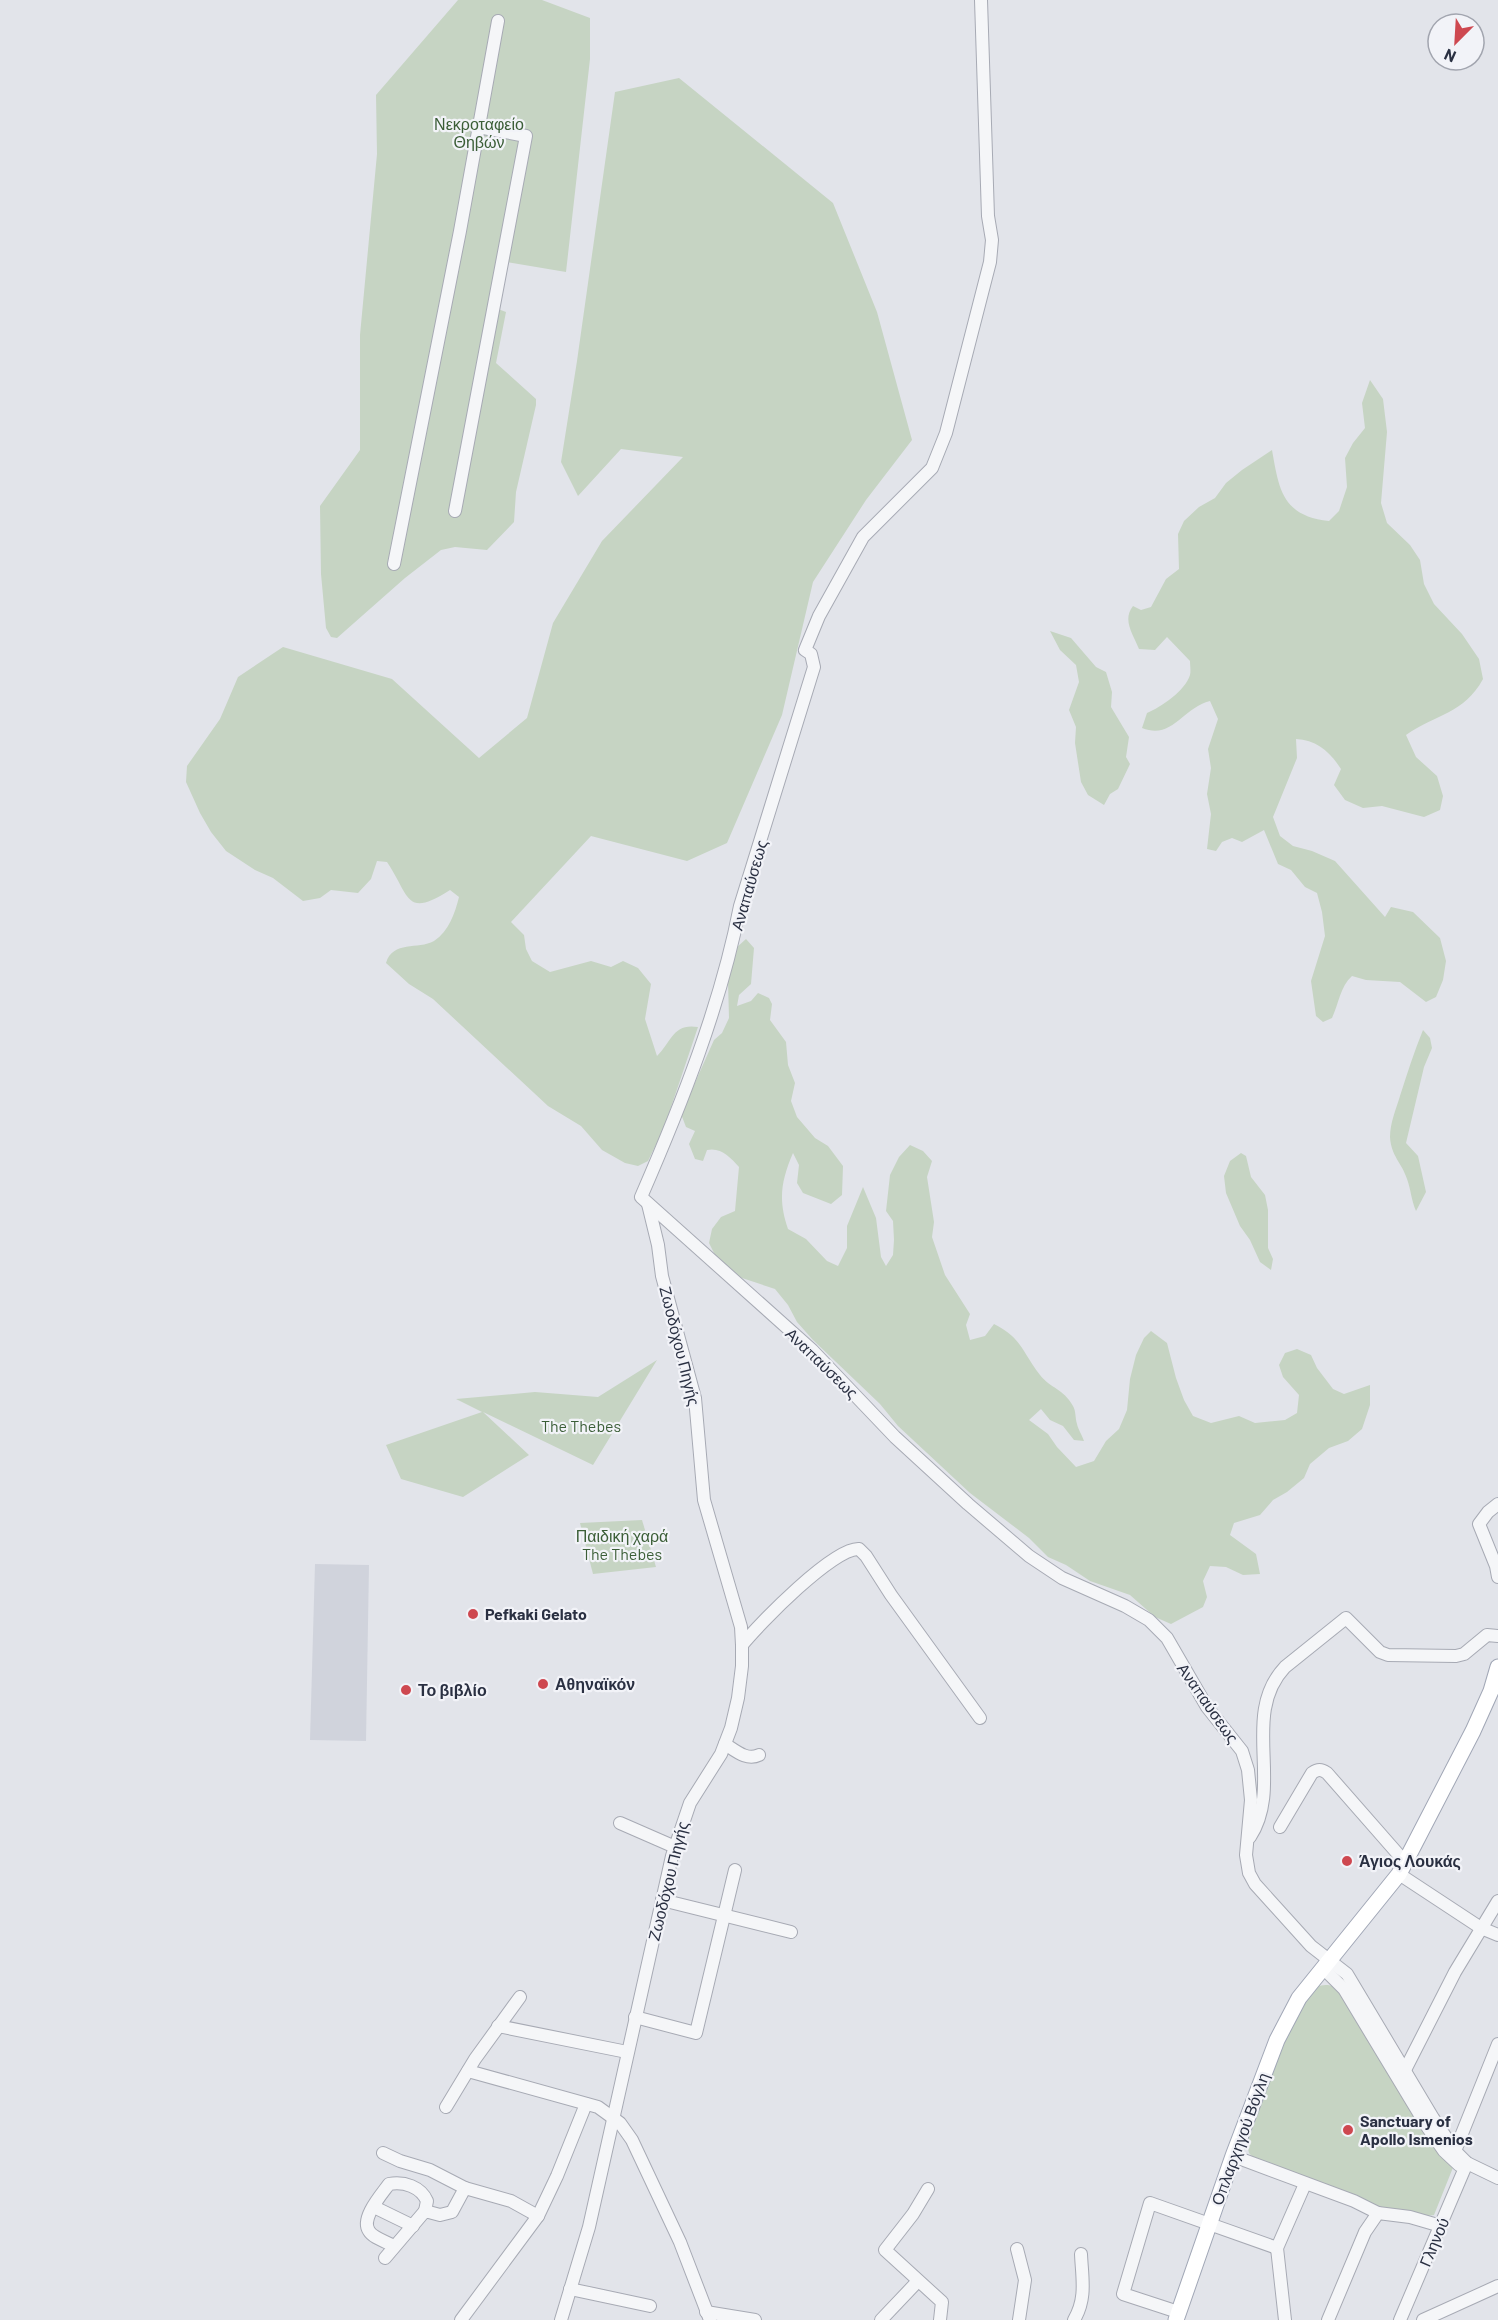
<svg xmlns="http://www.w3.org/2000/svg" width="1498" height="2320" font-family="Barlow,sans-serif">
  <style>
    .built { fill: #d0d3dc }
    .green { fill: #c6d4c3 }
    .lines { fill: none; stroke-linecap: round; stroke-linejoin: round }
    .minor-casing { stroke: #a7aab4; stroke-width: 14 }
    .major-casing { stroke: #a1a7b6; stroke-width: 17 }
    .minor { stroke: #f5f6f8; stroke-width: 12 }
    .major { stroke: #fff; stroke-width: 15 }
    .poi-dot { fill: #ce4850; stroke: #f2f3f8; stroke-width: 2 }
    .labels { text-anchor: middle; stroke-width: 4.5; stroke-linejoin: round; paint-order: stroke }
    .park-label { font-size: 16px; fill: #3b5e37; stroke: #f2f3f8 }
    .street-label { font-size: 16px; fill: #2a3042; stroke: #f2f3f8 }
    .poi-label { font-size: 16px; font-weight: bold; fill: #2a3042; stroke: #f2f3f8; text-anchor: start }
  </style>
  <rect width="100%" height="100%" fill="#e2e4ea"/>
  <polygon class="built" points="315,1564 369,1565 366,1741 310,1740"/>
  <g class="green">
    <polygon points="458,0 542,0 590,18 590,59 566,272 507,262 498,309 506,312 496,363 536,399 536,405 516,492 514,522 487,550 455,547 441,550 405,578 337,638 331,637 326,628 321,574 320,506 360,450 360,335 377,154 376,95"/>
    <path d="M679,78L833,203L877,312L912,440L866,500L813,582L782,715L727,843L687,861L591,836L511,922L524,935L526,949L532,961L550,972L591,961L611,967L623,961L638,968L651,984L645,1019L657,1056C672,1041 673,1023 698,1027L664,1128L648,1161L638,1166L625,1163L602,1150L581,1126L548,1106L433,999L409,984L386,963C393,940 418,950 434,941C449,931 455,913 459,897L450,890C405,919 410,896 387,862L377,861L371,879L358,893L331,890L320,898L303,901L273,878L255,870L226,851L211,832L200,813L186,782L187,766L220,719L238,677L283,647L392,679L479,758L527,718L553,623L602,541L683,457L621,449L578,496L561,462L577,361L615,92Z"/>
    <path d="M1370,380L1383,399L1387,432L1381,503L1387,523L1410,545L1420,560L1424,584L1434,604L1462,634L1479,659L1483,679C1464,714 1436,714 1406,735L1416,757L1437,776L1443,796L1440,810L1424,817L1382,806L1363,808L1345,800L1334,785L1341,769C1330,752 1317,740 1296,739L1297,758L1273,817L1280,836L1293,846L1312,851L1335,861L1385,917L1391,907L1413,912L1440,938L1446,961L1443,980L1436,997L1426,1002L1400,982L1366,980L1352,976C1340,987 1339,1003 1332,1018L1323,1022L1316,1016L1311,981L1325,936L1322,912L1317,893L1305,887L1291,870L1278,864L1264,830L1242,842L1232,838L1222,842L1216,851L1207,849L1211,814L1207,794L1211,768L1208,749L1218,719L1210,701C1182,708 1173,740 1142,728L1147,713C1161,707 1185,691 1190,675C1191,671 1190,665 1190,661L1167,637L1155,650L1139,649C1133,634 1122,620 1133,606L1141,610L1151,607L1166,579L1179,569L1178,534L1184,521L1199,507L1215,498L1226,483L1242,470L1272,450C1279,489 1282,516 1329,521L1339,511L1347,487L1345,458L1353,443L1365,428L1362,403Z"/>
    <polygon points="1050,631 1071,638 1096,667 1106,672 1112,692 1111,707 1129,737 1126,757 1130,764 1118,789 1110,794 1104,805 1088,795 1081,782 1075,743 1076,727 1069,710 1079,682 1076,665 1060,650"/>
    <path d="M746,939L754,948L751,984L739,995L737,1006L751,1001L758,993L769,998L772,1004L770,1020L786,1042L788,1065L795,1083L791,1101L797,1117L815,1138L828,1146L843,1166L842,1195L831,1204L803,1193L797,1183L799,1165L793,1153C781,1181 778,1200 788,1229L806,1239L827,1261L838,1266L847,1248V1226L863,1187L876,1218L881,1257L886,1266L893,1255L894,1240L893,1221L886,1211L890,1175L899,1157L910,1145L923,1151L932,1161L927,1177L934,1222L932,1237L945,1275L970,1314L966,1325L970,1340L985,1336L994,1324C1022,1338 1022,1352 1040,1375C1051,1389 1063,1388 1073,1406C1076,1411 1075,1417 1077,1424C1078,1429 1082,1435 1084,1441L1074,1440L1063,1426L1050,1420L1041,1409L1029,1420L1048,1434L1057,1447L1076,1467L1094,1461L1106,1441L1119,1429L1127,1410L1130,1379L1136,1355L1144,1338L1151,1331L1167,1343L1176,1378L1184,1400L1193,1416L1211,1423L1239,1416L1255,1423L1285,1420L1297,1413L1299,1395L1283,1377L1279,1365L1285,1353L1297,1349L1311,1355L1317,1368L1333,1389L1344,1394L1370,1385V1405L1362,1429L1348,1441L1329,1448L1310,1464L1304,1478L1287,1492L1273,1500L1260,1515L1234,1523L1230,1535L1256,1554L1260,1574L1243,1575L1226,1567L1210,1566L1203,1581L1207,1597L1203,1607L1171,1624L1155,1617L1130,1595L1090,1581L1066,1565L1048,1557L1029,1538L970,1493L898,1426L880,1404L813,1340L797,1322L788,1305L775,1289L739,1277L717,1259L709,1243L712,1229L721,1217L735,1211L739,1167C730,1157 721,1147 707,1150L703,1161L695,1159L689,1144L695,1131L686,1127L681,1114L714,1040L722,1033L729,1018L728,982L736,948Z"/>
    <path d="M1423,1030L1430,1038L1432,1048L1424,1067L1406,1143L1418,1156L1426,1192L1416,1211C1411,1199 1411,1190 1407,1179C1402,1163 1391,1156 1390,1137C1390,1123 1396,1109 1400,1096C1407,1074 1414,1052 1423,1030Z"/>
    <polygon points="1241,1153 1246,1156 1251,1177 1265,1195 1268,1210 1268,1248 1273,1259 1271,1270 1260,1262 1250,1240 1240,1226 1226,1193 1224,1176 1230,1161"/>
    <polygon points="657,1360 593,1465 483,1412 529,1455 463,1497 401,1479 386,1445 482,1412 456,1399 535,1392 598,1397"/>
    <polygon points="642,1520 656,1567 593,1574 580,1523"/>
    <path d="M1328,1985L1336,1987L1454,2165L1434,2215C1395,2221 1296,2176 1256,2161L1249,2153L1247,2144C1258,2113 1292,1998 1319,1986C1322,1985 1325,1985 1328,1985Z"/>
  </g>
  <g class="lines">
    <g class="minor-casing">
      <g id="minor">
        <path d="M981,0L988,216L992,240L990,262L946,433L932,468L863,537L819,616L805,650L811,654L814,667L740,906C721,1005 681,1105 641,1197L812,1350L895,1437L968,1504L1029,1556L1062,1578L1125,1606L1149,1620L1167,1638L1207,1707L1242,1751L1248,1770L1251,1800L1246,1855L1249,1873L1255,1884L1311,1946L1347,1974L1433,2118L1455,2151L1467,2163L1498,2178"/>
        <polyline points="455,511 526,136 478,127"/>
        <polyline points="394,564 460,231 498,21"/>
        <polyline points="1498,1504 1488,1512 1479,1524 1496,1566 1498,1577"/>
        <path d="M742,1645C759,1624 834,1547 859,1549L866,1556L891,1595L980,1718"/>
        <path d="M725,1744C736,1751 747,1761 759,1755"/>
        <polyline points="620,1823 675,1847"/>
        <path d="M1280,1827L1312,1773C1318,1769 1321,1769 1327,1773L1405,1862"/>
        <path d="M1250,1837C1284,1785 1240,1715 1285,1667L1346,1618L1380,1652L1388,1655L1456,1656L1464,1654L1487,1635L1498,1636"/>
        <polyline points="1399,1874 1481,1928 1498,1935"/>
        <polyline points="662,1900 791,1932"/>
        <polyline points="1323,1968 1344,1989 1426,2125 1444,2151 1459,2165"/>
        <polyline points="635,2017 696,2033 735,1870"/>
        <polyline points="498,2026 627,2052"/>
        <polyline points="1405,2070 1455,1972 1498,1901"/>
        <polyline points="468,2071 598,2107 620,2123 632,2140 680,2242 710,2320"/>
        <polyline points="446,2107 475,2059 520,1997"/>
        <polyline points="1455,2151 1498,2044"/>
        <polyline points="383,2153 400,2161 430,2170 465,2188 511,2201 538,2216"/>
        <polyline points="1233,2156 1354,2201 1378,2213"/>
        <polyline points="928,2189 913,2214 885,2250 942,2302 940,2320"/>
        <polyline points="374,2207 413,2226"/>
        <path d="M394,2246C387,2242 373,2238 369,2231C360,2218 382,2194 389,2184C404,2181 421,2187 427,2201L425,2211"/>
        <polyline points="1017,2249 1025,2280 1019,2320"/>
        <polyline points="385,2258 425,2211 440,2215 452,2212 465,2188"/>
        <polyline points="570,2289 650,2306"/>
        <polyline points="706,2312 755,2320"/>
        <polyline points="1178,2312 1123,2294 1150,2203 1277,2248"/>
        <polyline points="461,2320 538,2216 557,2176 586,2104"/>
        <polyline points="561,2320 589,2227 672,1856 690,1803 721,1754 731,1728 738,1698 742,1666 742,1645 741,1627 704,1500 695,1398 662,1276 658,1245 648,1204"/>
        <polyline points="881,2320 918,2281"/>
        <path d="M1074,2320C1087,2298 1082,2278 1081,2254"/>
        <polyline points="1285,2320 1277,2248 1305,2184"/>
        <polyline points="1328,2320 1365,2232 1378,2213 1410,2217 1441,2226"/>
        <polyline points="1400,2320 1467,2163"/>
        <polyline points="1423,2320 1498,2286"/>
      </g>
    </g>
    <g class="major-casing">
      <polyline id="major" points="1176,2320 1233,2156 1277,2040 1299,1998 1399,1874 1473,1731 1491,1691 1498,1667"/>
    </g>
    <use href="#minor" class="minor"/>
    <use href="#major" class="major"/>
  </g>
  <g class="poi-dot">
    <circle cx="473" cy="1614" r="6"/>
    <circle cx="543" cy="1684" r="6"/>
    <circle cx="406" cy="1690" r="6"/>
    <circle cx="1347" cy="1861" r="6"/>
    <circle cx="1348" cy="2130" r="6"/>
  </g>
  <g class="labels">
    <g class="park-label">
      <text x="479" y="130">Νεκροταφείο<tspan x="479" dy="18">Θηβών</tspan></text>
      <text x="581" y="1432">The Thebes</text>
      <text x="622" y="1542">Παιδική χαρά<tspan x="622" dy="18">The Thebes</tspan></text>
    </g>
    <g class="street-label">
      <text transform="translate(749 885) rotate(-74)" y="6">Αναπαύσεως</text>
      <text transform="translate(680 1346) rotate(76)" y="6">Ζωοδόχου Πηγής</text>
      <text transform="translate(822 1363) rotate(44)" y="6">Αναπαύσεως</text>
      <text transform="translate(1208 1703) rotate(55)" y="6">Αναπαύσεως</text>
      <text transform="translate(668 1881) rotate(-76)" y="6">Ζωοδόχου Πηγής</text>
      <text transform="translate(1240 2139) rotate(-70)" y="6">Οπλαρχηγού Βόγλη</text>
      <text transform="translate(1434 2242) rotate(-67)" y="6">Γληνού</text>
    </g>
    <g class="poi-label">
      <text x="485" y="1620">Pefkaki Gelato</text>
      <text x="555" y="1690">Αθηναϊκόν</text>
      <text x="418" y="1696">Το βιβλίο</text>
      <text x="1359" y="1867">Άγιος Λουκάς</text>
      <text x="1360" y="2127">Sanctuary of<tspan x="1360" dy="18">Apollo Ismenios</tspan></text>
    </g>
  </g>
  <g transform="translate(1456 42) rotate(204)"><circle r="28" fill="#f2f3f8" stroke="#a2a5af" stroke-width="1.5"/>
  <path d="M0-4.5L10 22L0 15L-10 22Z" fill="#ce4850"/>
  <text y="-9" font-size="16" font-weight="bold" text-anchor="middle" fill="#2a3042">N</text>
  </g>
</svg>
